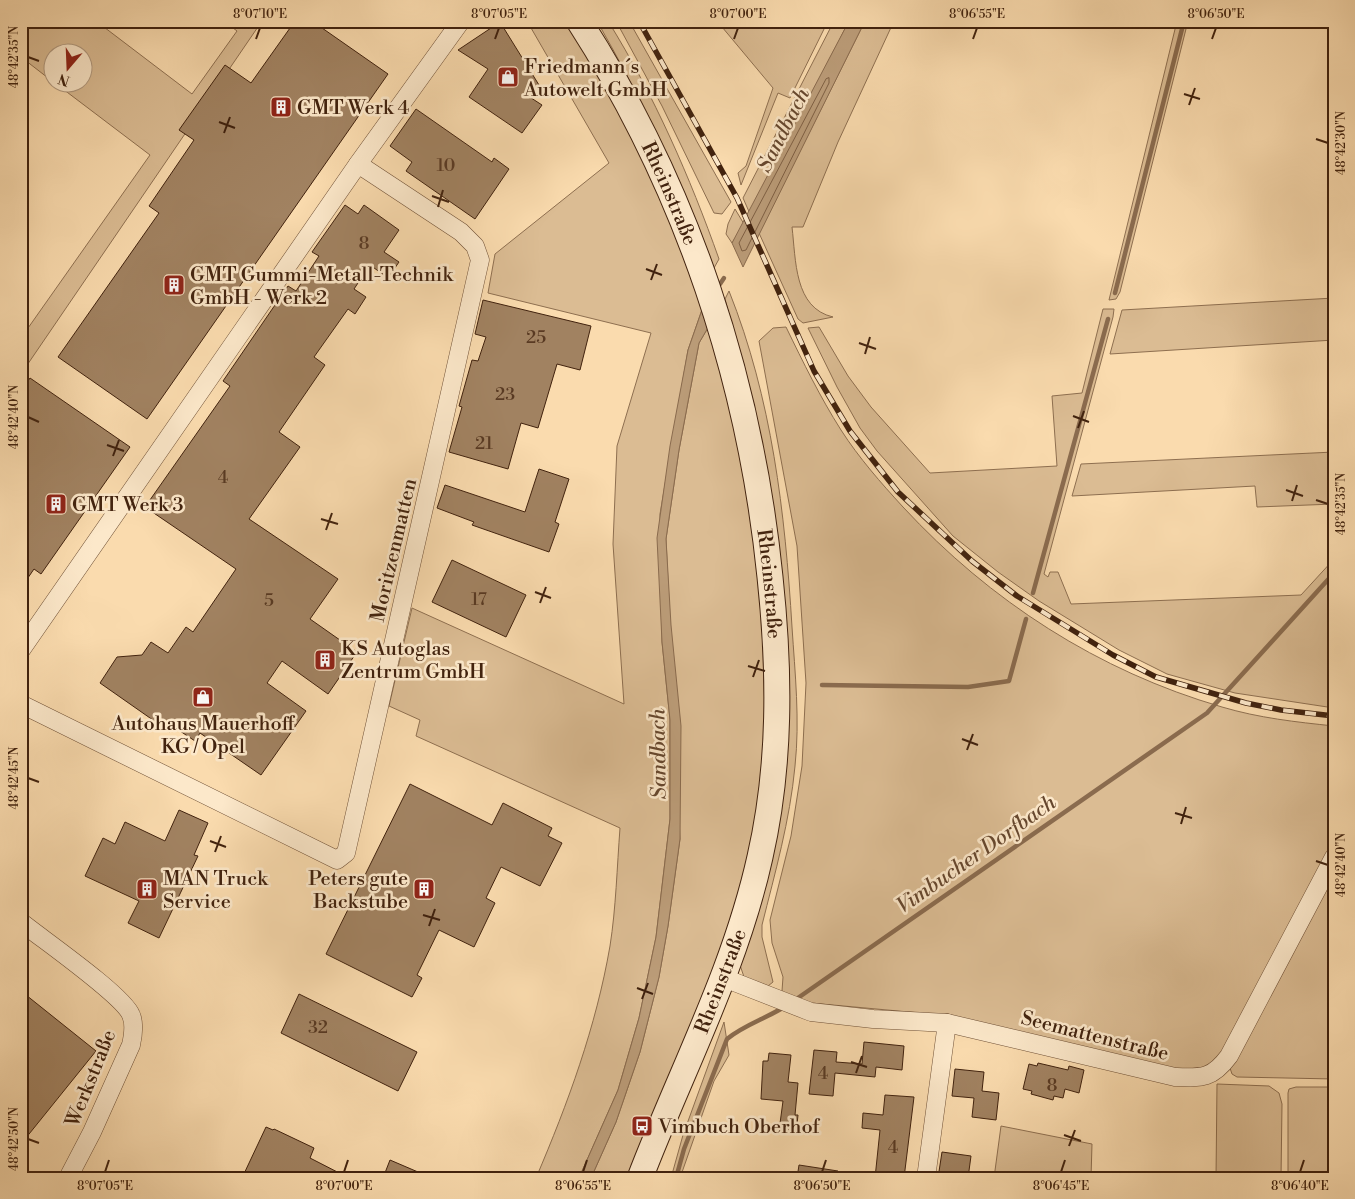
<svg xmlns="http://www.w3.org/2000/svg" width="1355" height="1199" font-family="'Libre Bodoni',serif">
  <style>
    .green { fill: #dbbc93; stroke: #8e6f50 }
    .water { fill: #bb9c78; stroke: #8a6b4e }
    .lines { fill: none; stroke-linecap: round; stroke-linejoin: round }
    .shore { stroke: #7e5f43; stroke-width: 1 }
    .stream { stroke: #8a6b4e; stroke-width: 4.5 }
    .building { fill: #a18261; stroke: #41220e }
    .street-casing { stroke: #6f5036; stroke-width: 19 }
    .secondary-casing { stroke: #41220e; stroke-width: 27 }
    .street { stroke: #fce8ca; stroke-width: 18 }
    .secondary { stroke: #fce8ca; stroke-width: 25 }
    .rail-casing { stroke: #41220e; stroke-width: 5.5 }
    .rail { stroke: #fce8ca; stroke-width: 4; stroke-dasharray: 11; stroke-linecap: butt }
    .ticks { fill: none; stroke: #41220e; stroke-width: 2 }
    .labels { text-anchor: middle; stroke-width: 5; stroke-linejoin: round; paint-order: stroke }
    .number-label { font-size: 18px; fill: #593a23 }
    .poi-label { font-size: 20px; fill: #41220e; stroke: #fce8ca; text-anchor: start }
    .street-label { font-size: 20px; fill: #41220e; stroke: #fce8ca }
    .water-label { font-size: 21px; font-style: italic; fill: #66472e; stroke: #fce8ca }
    .neatline { fill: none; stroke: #41220e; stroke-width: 2 }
    .ticks-label { font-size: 12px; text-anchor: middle; fill: #41220e }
  </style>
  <rect width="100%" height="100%" fill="#fadbae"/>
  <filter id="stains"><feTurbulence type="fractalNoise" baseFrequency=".004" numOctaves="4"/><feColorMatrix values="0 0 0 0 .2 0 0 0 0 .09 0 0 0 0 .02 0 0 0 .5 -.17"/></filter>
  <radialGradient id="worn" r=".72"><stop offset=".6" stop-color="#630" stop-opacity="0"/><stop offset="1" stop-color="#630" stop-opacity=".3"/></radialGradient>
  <g class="green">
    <polygon points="21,21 96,21 192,94 237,31 224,21 262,21 21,374 21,338 150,155 55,83 82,82 82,52 52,52 52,81 21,57"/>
    <path d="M527,21H566L626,114L704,304L688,350L660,514L662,642L670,720V819L656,937L639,1018L618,1090L579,1178H536C568,1103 596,1027 610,946C616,908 617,867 620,828L416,736L420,720L389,706L412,608L624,704L613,544L617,446L651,333L488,293L495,254L609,163Z"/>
    <path d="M597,21H608C654,95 690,177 719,259L714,268C680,183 643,101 597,21Z"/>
    <polygon points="616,21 629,21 731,202 722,214 714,213 662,106"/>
    <polygon points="717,21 828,21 790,98 778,93 741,185 738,173 746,166 773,88"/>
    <polygon points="834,21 849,21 750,214 743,198"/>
    <path d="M865,21H894L838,142L803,227H792C796,260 794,308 833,317L803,323L798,319L759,233Z"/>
    <polygon points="1177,21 1188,21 1120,292 1116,299 1109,300"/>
    <polygon points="735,209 744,224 732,243 726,234 728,224"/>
    <path d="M729,291C772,399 785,512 792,627C795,673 800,720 795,766C790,820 775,873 762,925V937L773,982L768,986L744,977L740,965L785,763L749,391L725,299Z"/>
    <polygon points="1334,298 1334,340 1110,354 1122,310"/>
    <polygon points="1103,309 1114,309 1113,317 1044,574 1048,577 1050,572 1058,572 1071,604 1301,595 1334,559 1334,708 1235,693 1167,674 1119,650 1039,601 998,572 953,536 877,451 860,428 837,387 808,328 819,327 848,376 871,407 930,473 1057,466 1052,396 1082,393"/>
    <polygon points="709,326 751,491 771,702 746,887 631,1178 591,1178 616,1122 640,1052 659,977 668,926 680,839 666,539 679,450 699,343"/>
    <path d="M786,327C803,362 820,397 841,430C859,458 881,483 903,507C990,601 1098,671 1222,707C1259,718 1296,722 1334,726V843L1228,1049L1219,1063L1188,1073L942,1015L800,1002L790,999L782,991L783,977L772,943L770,920L791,836L802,766L806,683L797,546L759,341L773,328Z"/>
    <polygon points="1334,452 1334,504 1257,507 1255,486 1072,496 1081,464"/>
    <polygon points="1334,872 1334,1079 1237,1077 1232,1074 1230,1068"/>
    <polygon points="724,1022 729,1055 714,1081 680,1178 671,1178 683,1135"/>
    <polygon points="1217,1084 1269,1086 1279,1093 1282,1104 1281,1178 1216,1178"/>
    <polygon points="1296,1087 1334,1087 1334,1178 1288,1178 1288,1093 1289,1089"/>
    <polygon points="1001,1126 1092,1144 1091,1178 994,1178"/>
  </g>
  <g class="water">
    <polygon points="849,21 865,21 743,267 732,243"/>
    <polygon points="704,304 709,326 699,343 679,450 666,539 671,625 681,726 680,839 668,926 659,977 640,1052 616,1122 591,1178 579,1178 618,1090 639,1018 656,937 670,819 670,720 662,642 657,538 670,446 688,350"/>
  </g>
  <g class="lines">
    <polygon class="shore" points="829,78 829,83 746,250 742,251 739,243 826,79"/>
    <g class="stream">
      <polyline points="720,284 724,278"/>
      <polyline points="1115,293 1184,21"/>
      <polyline points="1033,593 1108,319"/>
      <polyline points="822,685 968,687 1009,681 1026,619"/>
      <polyline points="795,1000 1207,713 1334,573"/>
      <path d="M676,1178L684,1149L727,1039C744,1025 765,1019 784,1007"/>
    </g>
  </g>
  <g class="building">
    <polygon points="295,21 312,21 388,74 147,419 58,357 159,213 149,206 194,140 179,130 225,65 251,83"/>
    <polygon points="500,22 539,85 525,94 542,105 522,133 469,97 488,69 458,50"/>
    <polygon points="416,109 492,162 494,158 509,169 475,219 406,171 412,162 390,146"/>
    <polygon points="345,205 358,214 364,205 399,230 384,252 399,262 388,278 370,265 354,289 366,297 355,314 348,309 314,357 325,365 279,432 300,447 249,519 338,579 310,619 357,652 328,694 282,661 267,683 306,711 261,775 200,733 195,741 174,727 170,732 100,683 117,657 142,655 151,642 168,653 186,627 193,632 236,569 145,507 230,386 223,381 288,286 296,291 319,256 312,252"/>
    <polygon points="483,300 591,326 580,370 557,364 538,428 521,423 508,469 449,452 462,407 459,406 472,360 478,361 486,337 475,334"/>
    <polygon points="30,378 130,447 41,574 34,569 21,588 21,391"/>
    <polygon points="539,469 569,479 555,522 559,524 549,552 472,525 474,522 437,508 445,485 525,512"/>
    <polygon points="452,560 526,595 506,637 432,602"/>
    <polygon points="410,784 492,825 503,803 552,828 548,836 562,843 540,886 501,867 486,898 495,903 474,947 439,930 417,975 422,978 412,997 326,954"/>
    <polygon points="179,810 208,823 194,855 198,856 159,938 128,923 139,901 85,876 103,838 115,844 125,822 165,841"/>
    <polygon points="21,991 96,1051 21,1144"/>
    <polygon points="299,994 417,1052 398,1091 281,1033"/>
    <polygon points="864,1042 904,1046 902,1070 876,1067 875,1077 835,1073 833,1096 809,1094 814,1050 837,1052 836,1062 862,1064"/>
    <polygon points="769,1053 791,1055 788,1082 798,1083 795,1115 798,1115 796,1134 779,1131 783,1101 761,1099 763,1061 768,1061"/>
    <polygon points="1038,1063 1068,1070 1069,1066 1084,1070 1079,1093 1065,1089 1063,1098 1054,1096 1053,1100 1031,1094 1032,1091 1023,1089 1029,1064 1037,1066"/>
    <polygon points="955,1069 984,1072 982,1091 999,1093 996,1120 972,1117 974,1098 952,1096"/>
    <polygon points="885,1095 914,1097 904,1178 875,1178 880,1130 862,1128 863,1113 883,1115"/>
    <polygon points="266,1127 273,1130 274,1129 314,1148 310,1158 349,1178 242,1178"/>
    <polygon points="942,1152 971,1156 968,1178 938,1178"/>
    <polygon points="390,1160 432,1178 383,1178"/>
    <polygon points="799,1165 838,1171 838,1178 797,1178"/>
  </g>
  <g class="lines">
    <g class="street-casing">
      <g id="street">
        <polyline points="21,650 358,164 461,21"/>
        <polyline points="21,704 337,860 346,853 480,260 475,246 461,232 358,164"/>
        <path d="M21,922C42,939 123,995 131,1015C135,1024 133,1036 131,1045L92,1132L68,1178"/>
        <path d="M724,978L811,1012L873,1019L947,1023L1175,1077C1202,1078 1212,1079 1229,1056L1334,857"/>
        <polyline points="926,1178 947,1023"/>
      </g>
    </g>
    <g class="secondary-casing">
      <g id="secondary">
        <path id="s1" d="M579,21C687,189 750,379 770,577C780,671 781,765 760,857C735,970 681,1071 640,1178"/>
      </g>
    </g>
    <use href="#street" class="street"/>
    <use href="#secondary" class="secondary"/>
    <g class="rail-casing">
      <polyline id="rail" points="639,21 737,198 814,371 850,431 898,492 972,561 1017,596 1113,655 1156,677 1246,703 1281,710 1334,716"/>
    </g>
    <use href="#rail" class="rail"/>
  </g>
  <path class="ticks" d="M256,39L260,28M495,39L499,28M734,39L738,28M973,39L977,28M1212,39L1216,28M28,57L39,61M1184,94L1200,99M1189,105L1195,88M219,122L235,128M224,133L230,117M1316,139L1328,143M432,196L449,202M438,207L443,190M646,269L662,275M651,280L657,264M859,343L876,349M865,354L870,337M1073,416L1089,422M28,417L39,422M1078,428L1084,411M107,445L124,451M113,456L119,440M1286,490L1303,496M1316,500L1328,504M1292,501L1297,485M321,519L338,524M326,530L332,513M535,592L551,598M540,603L546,587M748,666L765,671M753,677L759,660M962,739L978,745M967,750L973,734M28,778L39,782M1175,813L1192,818M1181,824L1186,807M210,841L226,847M215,852L221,836M1316,861L1328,865M423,915L440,920M429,926L435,909M637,988L653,994M642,999L648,983M851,1062L867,1067M856,1073L862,1056M1064,1135L1081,1141M28,1139L39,1143M1069,1146L1075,1130M105,1172L109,1160M344,1172L348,1160M583,1172L587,1160M822,1172L826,1160M1061,1172L1065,1160M1300,1172L1304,1160"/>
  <defs>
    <g id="shop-square" transform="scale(1.125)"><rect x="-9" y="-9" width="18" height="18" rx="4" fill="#8f2418" stroke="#fce8ca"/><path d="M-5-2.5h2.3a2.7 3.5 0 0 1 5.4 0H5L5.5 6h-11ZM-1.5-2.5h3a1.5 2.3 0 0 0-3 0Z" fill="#fff"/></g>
    <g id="building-square" transform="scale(1.125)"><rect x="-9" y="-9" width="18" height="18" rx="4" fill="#8f2418" stroke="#fce8ca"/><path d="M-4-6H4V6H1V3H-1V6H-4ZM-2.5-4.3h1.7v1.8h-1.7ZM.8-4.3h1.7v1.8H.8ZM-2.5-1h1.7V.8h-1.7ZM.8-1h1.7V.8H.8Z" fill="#fff"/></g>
    <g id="bus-square" transform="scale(1.125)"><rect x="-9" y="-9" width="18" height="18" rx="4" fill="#8f2418" stroke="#fce8ca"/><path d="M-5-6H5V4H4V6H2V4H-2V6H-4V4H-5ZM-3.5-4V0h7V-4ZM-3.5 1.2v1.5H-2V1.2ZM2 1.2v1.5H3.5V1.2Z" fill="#fff"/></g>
  </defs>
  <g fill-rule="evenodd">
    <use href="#shop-square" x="508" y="77"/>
    <use href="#building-square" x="281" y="107"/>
    <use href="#building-square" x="174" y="285"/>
    <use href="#building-square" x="56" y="504"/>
    <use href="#building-square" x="325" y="660"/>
    <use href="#shop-square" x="203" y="697"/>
    <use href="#building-square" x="147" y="889"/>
    <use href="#building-square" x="424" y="889"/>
    <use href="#bus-square" x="642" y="1126"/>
  </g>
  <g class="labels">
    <g class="number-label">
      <text x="446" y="171">10</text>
      <text x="364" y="249">8</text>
      <text x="536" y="343">25</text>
      <text x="505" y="400">23</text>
      <text x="484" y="449">21</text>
      <text x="223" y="483">4</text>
      <text x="479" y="605">17</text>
      <text x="269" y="606">5</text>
      <text x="318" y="1033">32</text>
      <text x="823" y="1079">4</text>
      <text x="1052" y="1091">8</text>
      <text x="893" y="1153">4</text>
    </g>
    <g class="poi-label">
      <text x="524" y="73">Friedmann´s<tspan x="524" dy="23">Autowelt GmbH</tspan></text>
      <text x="297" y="114">GMT Werk 4</text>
      <text x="190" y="281">GMT Gummi-Metall-Technik<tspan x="190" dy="23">GmbH - Werk 2</tspan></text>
      <text x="72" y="511">GMT Werk 3</text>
      <text x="341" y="655">KS Autoglas<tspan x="341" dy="23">Zentrum GmbH</tspan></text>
      <text x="203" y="730" text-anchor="middle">Autohaus Mauerhoff<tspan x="203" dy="23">KG / Opel</tspan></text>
      <text x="163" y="885">MAN Truck<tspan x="163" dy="23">Service</tspan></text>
      <text x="408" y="885" text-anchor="end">Peters gute<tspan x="408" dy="23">Backstube</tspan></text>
      <text x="658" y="1133">Vimbuch Oberhof</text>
    </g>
    <g class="street-label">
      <text dy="7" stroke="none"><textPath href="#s1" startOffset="195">Rheinstraße</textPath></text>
      <text transform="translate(393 550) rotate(-77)" y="7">Moritzenmatten</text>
      <text dy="7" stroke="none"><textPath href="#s1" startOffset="600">Rheinstraße</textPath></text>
      <text transform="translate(720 981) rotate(-69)" y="7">Rheinstraße</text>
      <text transform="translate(1095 1035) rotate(14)" y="7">Seemattenstraße</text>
      <text transform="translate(90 1078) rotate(-68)" y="7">Werkstraße</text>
    </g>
    <g class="water-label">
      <text transform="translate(783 130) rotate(-63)" y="7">Sandbach</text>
      <text transform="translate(658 754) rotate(-91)" y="7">Sandbach</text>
      <text transform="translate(976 854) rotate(-35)" y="7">Vimbucher Dorfbach</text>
    </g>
  </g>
  <rect width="1355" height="1199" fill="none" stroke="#fadbae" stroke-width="55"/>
  <g transform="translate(68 68) rotate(199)"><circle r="24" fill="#fce8ca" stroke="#b1997f"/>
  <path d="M0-4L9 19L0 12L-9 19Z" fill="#8f2418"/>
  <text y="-8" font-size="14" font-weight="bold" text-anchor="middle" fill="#41220e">N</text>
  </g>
  <rect x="28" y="28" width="1300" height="1144" class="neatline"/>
  <g class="ticks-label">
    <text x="260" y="18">8°07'10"E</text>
    <text x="499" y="18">8°07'05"E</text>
    <text x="738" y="18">8°07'00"E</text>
    <text x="977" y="18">8°06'55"E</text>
    <text x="1216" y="18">8°06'50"E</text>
    <text transform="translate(14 57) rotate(-90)" y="4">48°42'35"N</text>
    <text transform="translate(1341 143) rotate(-90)" y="4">48°42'30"N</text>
    <text transform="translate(14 417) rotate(-90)" y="4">48°42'40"N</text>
    <text transform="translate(1341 504) rotate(-90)" y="4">48°42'35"N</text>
    <text transform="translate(14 778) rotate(-90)" y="4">48°42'45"N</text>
    <text transform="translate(1341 865) rotate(-90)" y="4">48°42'40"N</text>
    <text transform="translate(14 1139) rotate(-90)" y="4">48°42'50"N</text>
    <text x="105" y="1190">8°07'05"E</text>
    <text x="344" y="1190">8°07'00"E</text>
    <text x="583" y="1190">8°06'55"E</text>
    <text x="822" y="1190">8°06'50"E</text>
    <text x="1061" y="1190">8°06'45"E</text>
    <text x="1300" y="1190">8°06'40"E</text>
  </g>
  <rect width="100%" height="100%" filter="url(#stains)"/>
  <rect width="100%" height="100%" fill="url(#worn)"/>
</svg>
